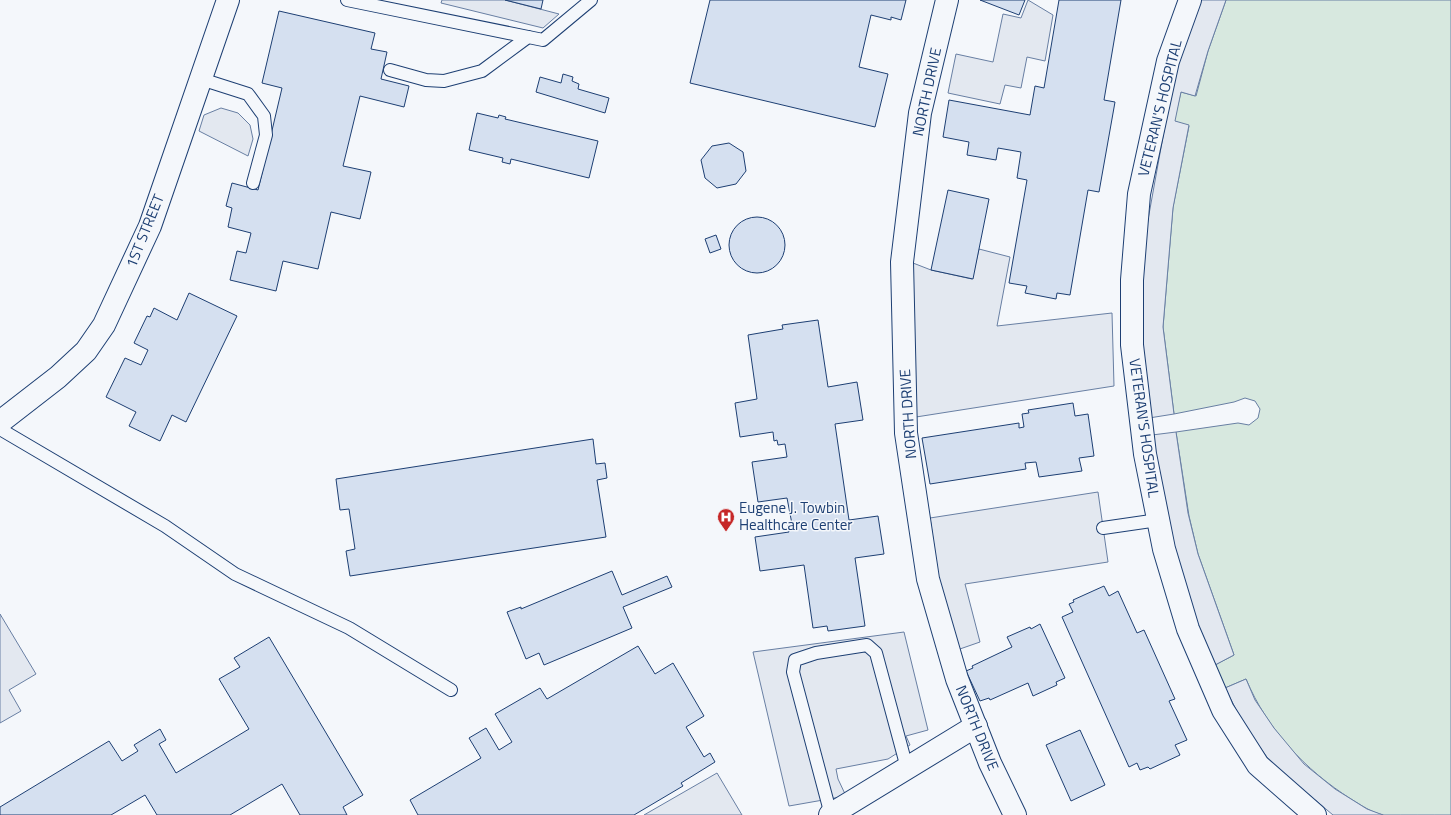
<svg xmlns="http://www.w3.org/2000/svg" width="1451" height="815" font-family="'Titillium Web',sans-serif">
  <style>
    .green { fill: #d7e8df; stroke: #687fa3 }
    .parking { fill: #e3e8f0; stroke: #687fa3 }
    .building { fill: #d5e0f0; stroke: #1d3f73 }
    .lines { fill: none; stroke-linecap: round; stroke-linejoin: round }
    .service-casing { stroke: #1d3f73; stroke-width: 14 }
    .minor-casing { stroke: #1d3f73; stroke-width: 24 }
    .tertiary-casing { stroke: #1d3f73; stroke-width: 24 }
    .service { stroke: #f4f7fb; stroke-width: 12 }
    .minor { stroke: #f4f7fb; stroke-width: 22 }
    .tertiary { stroke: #f4f7fb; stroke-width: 22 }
    .labels { text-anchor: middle; stroke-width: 3; stroke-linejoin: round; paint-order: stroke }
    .street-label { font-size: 15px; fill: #1d3f73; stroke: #f4f7fb }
    .poi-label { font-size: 15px; fill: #1d3f73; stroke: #f4f7fb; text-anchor: start }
  </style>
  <rect width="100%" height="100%" fill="#f4f7fb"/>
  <path class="green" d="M1226,0H1451V815C1429,815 1405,815 1384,815C1372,813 1361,805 1351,799C1305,770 1267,729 1246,679L1225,688L1215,665L1234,655L1198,554L1189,516L1176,432L1238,423L1249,425L1258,418L1260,409L1255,401L1245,398L1234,402L1174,414L1163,327L1173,207L1189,126L1174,121L1181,92L1196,96L1208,51Z"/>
  <g class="parking">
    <polygon points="442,0 505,0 559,14 543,28 441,3"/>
    <polygon points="1028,0 1053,15 1045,61 1027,57 1021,88 1005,85 1000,104 948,93 956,54 993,62 1003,14 1021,18"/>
    <polygon points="1200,0 1226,0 1208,51 1195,96 1181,92 1175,121 1189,125 1173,208 1163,327 1174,414 1149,418 1141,340 1142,283 1146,231 1173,81"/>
    <polygon points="221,108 238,113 250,125 253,139 248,156 199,131 204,115"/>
    <polygon points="979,249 1010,257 997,326 1112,313 1114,386 916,417 909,307 913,263 931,270 972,279"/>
    <polygon points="1176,432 1188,513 1198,554 1234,655 1215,665 1189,603 1168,532 1152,435"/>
    <polygon points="1098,492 1108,562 965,584 980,642 957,650 940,588 930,518"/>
    <polygon points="0,614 36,674 9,690 21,711 0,723"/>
    <polygon points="904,632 928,730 906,736 910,745 888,759 836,769 838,779 846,796 789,806 753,652"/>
    <polygon points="1246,679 1255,700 1274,728 1304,764 1335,789 1367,809 1383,815 1333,815 1271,763 1243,723 1225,688"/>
    <polygon points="717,773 742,815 644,815"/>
  </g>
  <g class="building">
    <polygon points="505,0 543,0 541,9"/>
    <polygon points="710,0 906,0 901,20 891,17 891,20 871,15 859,67 888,74 875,127 690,83"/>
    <polygon points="980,0 1025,0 1019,15"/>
    <polygon points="1059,0 1121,0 1104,100 1115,102 1099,192 1088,190 1070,295 1057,293 1056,299 1025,293 1027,286 1009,283 1027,180 1017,178 1021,152 998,148 996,160 967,155 969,142 943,137 949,100 1030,115 1035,86 1044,88"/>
    <polygon points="279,11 375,33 371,49 387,52 381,79 409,86 404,107 360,96 343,166 371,172 360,219 331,212 318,269 283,261 276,291 230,280 237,251 246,253 251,233 228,227 232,208 226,206 232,183 258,190 282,88 262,83"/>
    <polygon points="563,74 573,77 572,81 579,84 578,89 609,98 605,113 536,92 540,77 561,83"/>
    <polygon points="477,113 498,118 499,115 506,117 505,119 598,141 589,178 511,159 510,164 502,162 503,158 469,150"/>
    <polygon points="729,143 743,152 746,171 736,184 717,188 705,178 701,160 712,146"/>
    <polygon points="948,190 989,199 973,279 931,270"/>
    <circle cx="757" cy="245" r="28"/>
    <polygon points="716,235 721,249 710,253 705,239"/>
    <polygon points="189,293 237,316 186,422 172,415 160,441 129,426 136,412 106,397 125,358 141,365 148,350 134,343 147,316 150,317 154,308 177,320"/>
    <polygon points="818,320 828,387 857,382 863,420 835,424 849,520 878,516 884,554 855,558 865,626 828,631 827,626 813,628 804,565 760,571 755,537 789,532 788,525 792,524 787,498 758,502 752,462 787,457 785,444 778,445 777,440 774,441 773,432 740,437 735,403 757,399 748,335 783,329 782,325"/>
    <polygon points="1073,403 1075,416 1088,414 1094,456 1079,458 1082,471 1039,477 1036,462 1025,463 1026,469 930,484 922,438 1019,423 1019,428 1024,427 1022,414 1029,413 1028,410"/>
    <polygon points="593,439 596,464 605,463 607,478 597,480 606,537 350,576 346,551 355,549 349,509 340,510 336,479"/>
    <polygon points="612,571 622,595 667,576 672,587 623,607 632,628 544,665 539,653 526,659 507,612 521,607 521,609"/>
    <polygon points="1104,586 1109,596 1118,591 1137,633 1144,630 1175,699 1169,701 1187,740 1175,745 1180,755 1150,769 1148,767 1140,770 1137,763 1129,767 1062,617 1073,612 1069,604 1074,602 1073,600"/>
    <polygon points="1040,624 1065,678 1056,682 1057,685 1033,696 1028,683 990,700 989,698 980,701 966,671 973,668 972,666 1012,647 1007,637 1030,627 1031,629"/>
    <polygon points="269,637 363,795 343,807 347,815 300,815 282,784 230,815 157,815 145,795 111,815 0,815 0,807 109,741 122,761 138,751 134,745 160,729 166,740 159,744 176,773 249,729 219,679 240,667 234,658"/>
    <polygon points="638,646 655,674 673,663 704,716 686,727 704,757 710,753 715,762 681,783 683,786 634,815 418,815 410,800 481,758 469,738 486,728 499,750 512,742 495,714 540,688 547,699"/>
    <polygon points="1080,730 1105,785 1071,801 1046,745"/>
  </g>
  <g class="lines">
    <g class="service-casing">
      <g id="service">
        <polyline points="347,0 543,40 591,0"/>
        <polyline points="390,70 426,80 444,81 482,71 528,37"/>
        <polyline points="201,79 248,94 264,116 266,135 253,183"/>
        <polyline points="0,429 165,526 235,574 349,628 451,690"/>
        <polyline points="1103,528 1158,520"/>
        <polyline points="831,815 793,672 795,660 816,653 867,645 876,653 907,768"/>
      </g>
    </g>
    <g class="minor-casing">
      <g id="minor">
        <polyline points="947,0 920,113 902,262 906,433 928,579 957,679 990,763 1015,815"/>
        <polyline points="1190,0 1168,61 1139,194 1132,280 1132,345 1145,454 1164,549 1188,629 1223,710 1258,765 1315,815"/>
        <polyline points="830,815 976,726"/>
      </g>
    </g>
    <g class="tertiary-casing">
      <polyline id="tertiary" points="0,422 58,377 86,351 104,325 150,226 228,0"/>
    </g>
    <use href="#service" class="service"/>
    <use href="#minor" class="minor"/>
    <use href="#tertiary" class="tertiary"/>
  </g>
  <defs>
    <g id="hospital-pin" transform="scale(0.9)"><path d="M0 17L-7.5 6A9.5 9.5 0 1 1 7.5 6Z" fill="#c62828" stroke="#f4f7fb"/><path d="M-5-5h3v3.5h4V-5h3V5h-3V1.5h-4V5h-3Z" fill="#fff"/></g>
  </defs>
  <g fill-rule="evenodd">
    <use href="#hospital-pin" x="726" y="517"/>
  </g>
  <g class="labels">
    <g class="street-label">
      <text transform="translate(927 92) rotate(-78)" y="5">NORTH DRIVE</text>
      <text transform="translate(1160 108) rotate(-76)" y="5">VETERAN'S HOSPITAL</text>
      <text transform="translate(145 231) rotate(-68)" y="5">1ST STREET</text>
      <text transform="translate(908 414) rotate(-94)" y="5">NORTH DRIVE</text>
      <text transform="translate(1144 428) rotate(82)" y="5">VETERAN'S HOSPITAL</text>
      <text transform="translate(977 728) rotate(68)" y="5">NORTH DRIVE</text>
    </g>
    <g class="poi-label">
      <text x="739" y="513">Eugene J. Towbin<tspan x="739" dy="17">Healthcare Center</tspan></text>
    </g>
  </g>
</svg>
